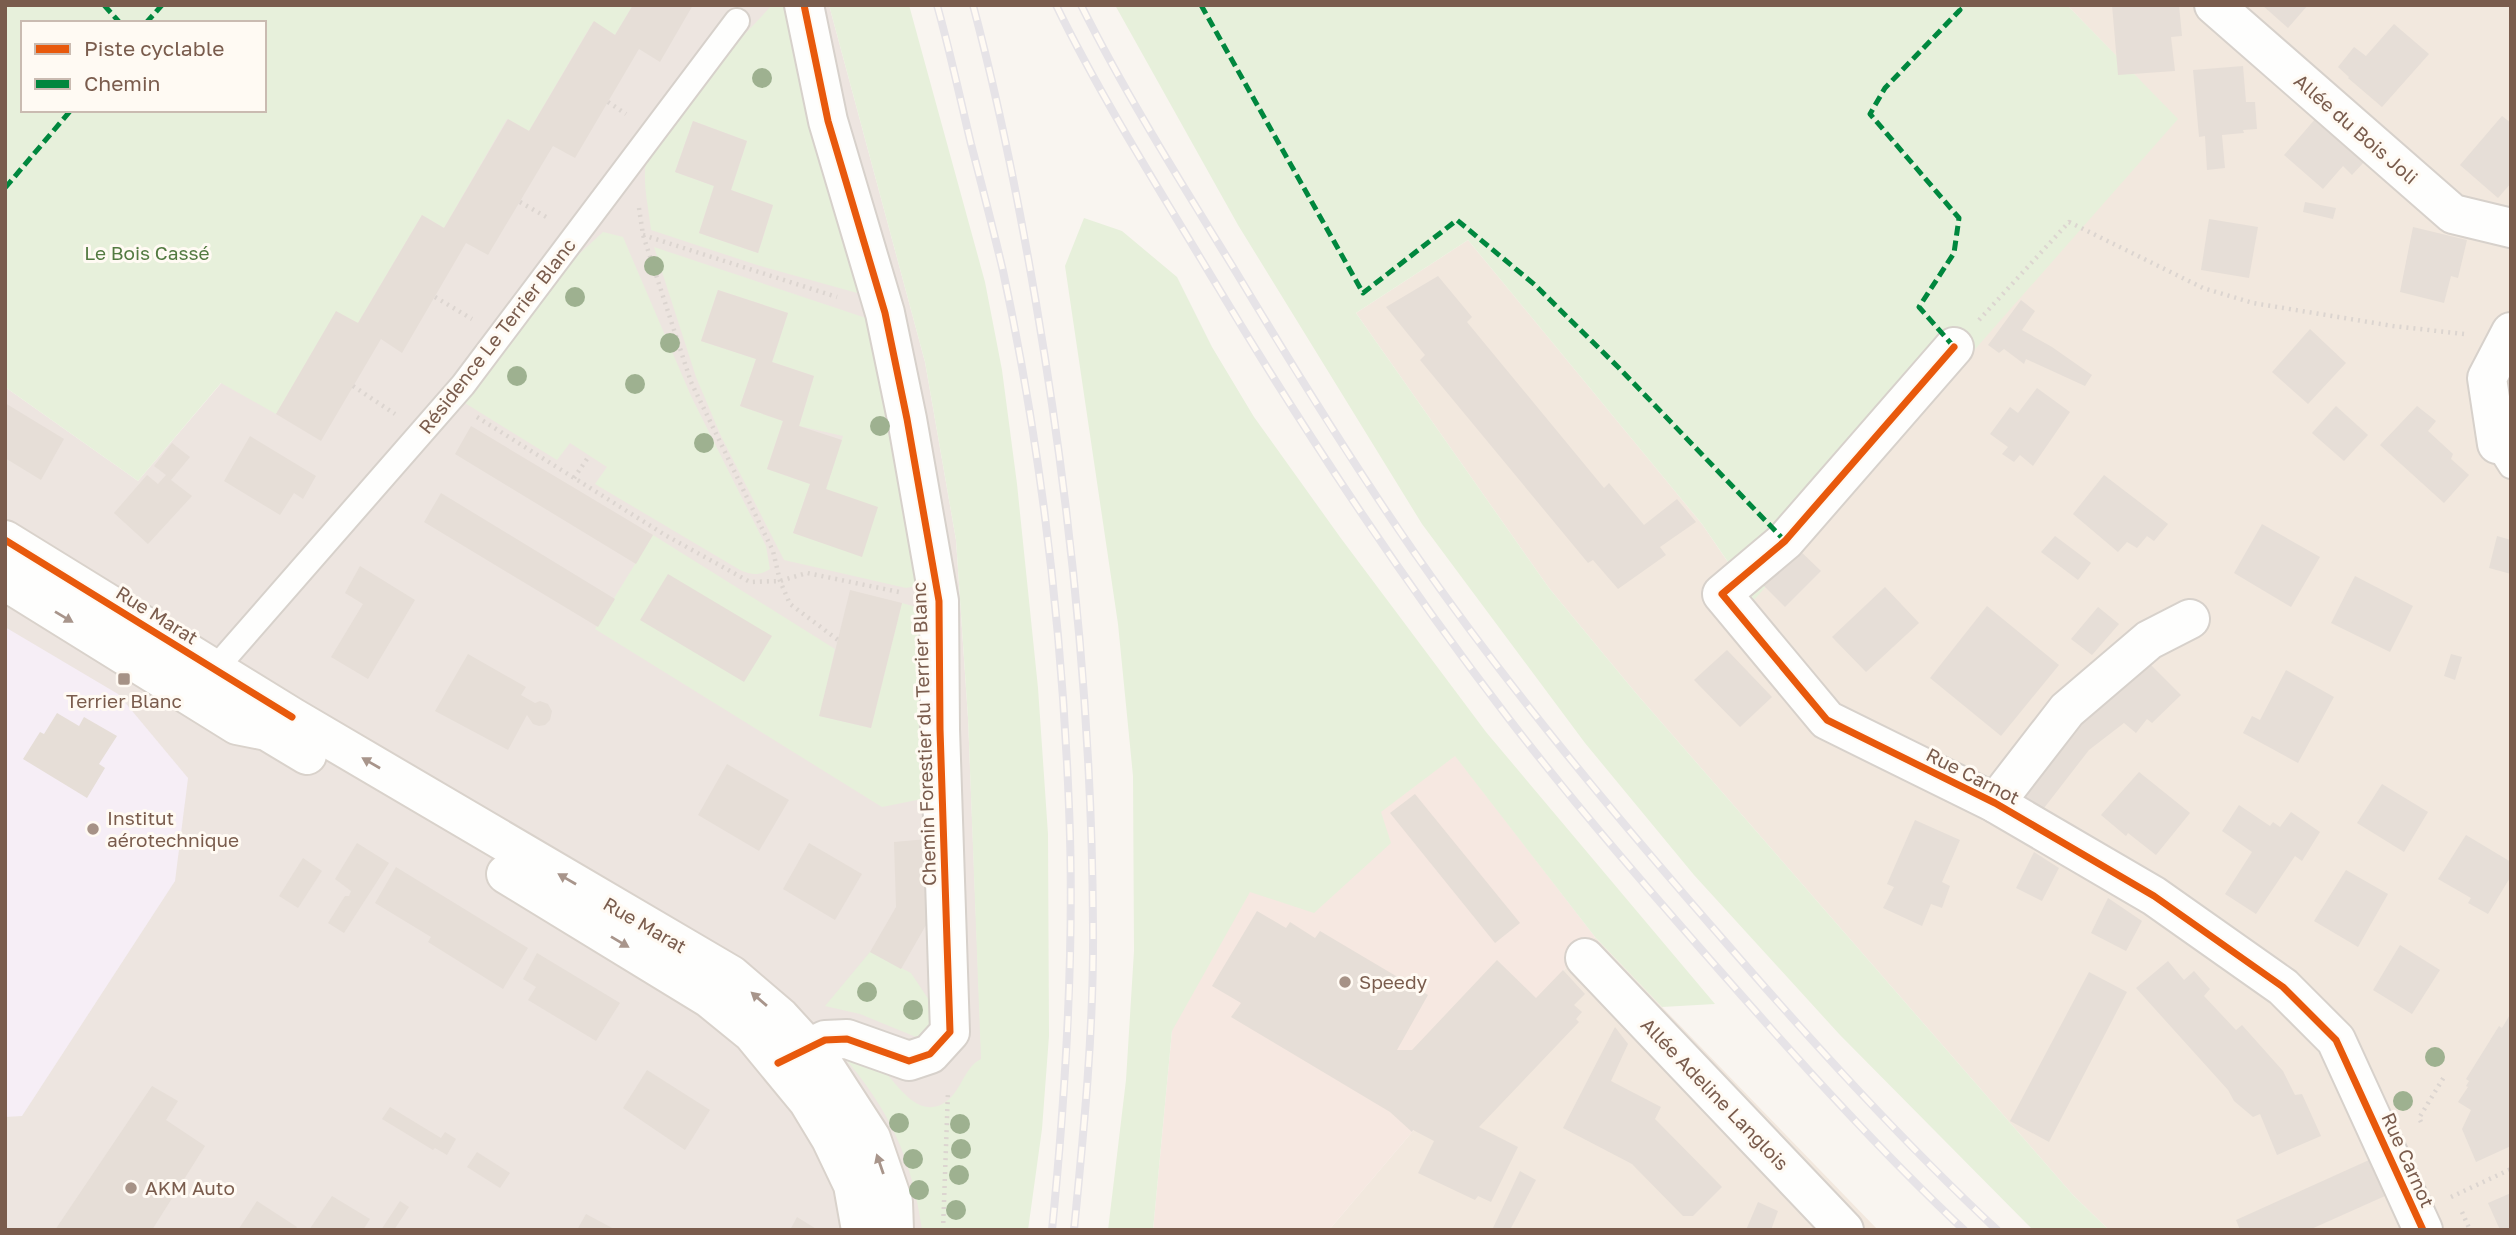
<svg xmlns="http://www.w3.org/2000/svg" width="2516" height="1235" font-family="'Golos Text',sans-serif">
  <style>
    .residential { fill: #f2e8de }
    .commercial { fill: #f6e8e1 }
    .industrial { fill: #ede5e0 }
    .education { fill: #f6eef6 }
    .green { fill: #e7f0db; fill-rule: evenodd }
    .building { fill: #e6ded7 }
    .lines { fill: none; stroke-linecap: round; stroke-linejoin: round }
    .lane-casing { stroke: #d7d1cb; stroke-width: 28 }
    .street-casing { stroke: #d7d1cb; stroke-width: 42 }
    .secondary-casing { stroke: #d9d2cb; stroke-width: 42 }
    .path { stroke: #dcd5d0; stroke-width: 4.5; stroke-dasharray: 2 5; stroke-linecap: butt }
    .lane { stroke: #fefefd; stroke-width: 24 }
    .street { stroke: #fefefd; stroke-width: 38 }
    .secondary { stroke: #fefefd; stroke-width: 38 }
    .rail-casing { stroke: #e6e3e7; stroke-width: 8 }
    .rail { stroke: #fffaf3; stroke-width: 5; stroke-dasharray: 16; stroke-linecap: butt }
    .quiet { stroke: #00873e; stroke-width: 5; stroke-dasharray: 10 5; stroke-linecap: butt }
    .cycleway-casing { stroke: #fffaf3; stroke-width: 11 }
    .cycleway { stroke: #e8590c; stroke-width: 7 }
    .tree { fill: #9eb190 }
    .oneway { fill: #a8958b }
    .poi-dot { fill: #a69286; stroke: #fffaf3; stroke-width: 2.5 }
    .labels { text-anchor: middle; stroke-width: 6; stroke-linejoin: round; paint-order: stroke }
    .street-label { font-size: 19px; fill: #7a5c4d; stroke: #fffaf3 }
    .park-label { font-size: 19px; fill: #537a41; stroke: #fffaf3 }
    .poi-label { font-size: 19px; fill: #7a5c4d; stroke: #fffaf3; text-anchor: start }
  </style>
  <rect width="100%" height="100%" fill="#f9f5f0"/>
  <g class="residential">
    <polygon points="2067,5 2511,5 2511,1230 2109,1230 2073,1195 1635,692 1549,588 1356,313 1468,240 1702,524 1753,599 2177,119"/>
    <polygon points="1595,937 1662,1007 1878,1230 1329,1230 1413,1131"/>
  </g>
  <polygon class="commercial" points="1178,637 1455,755 1595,937 1413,1131 1329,1230 1153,1230 1172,1031"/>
  <polygon class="industrial" points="543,5 829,5 925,362 956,540 968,718 982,1069 962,1230 5,1230 5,387 138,481"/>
  <polygon class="education" points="5,627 118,694 188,778 175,881 22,1116 5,1117"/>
  <g class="green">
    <path d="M5,5H633L615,35L593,22L529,131L507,119L444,228L422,215L358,323L336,312L276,414L221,383L138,481L5,387ZM23,23H264V110H23Z"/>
    <path d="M772,5H786L868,296L757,265L651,230C649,211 644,190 645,171C647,133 743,37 772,5ZM693,121L747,141L731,190L773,206L758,253L699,233L714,186L675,172Z"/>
    <path d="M829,5H909L985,282L1002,370L1017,484L1038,688L1048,834L1049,1036L1042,1129L1028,1230H922C912,1158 889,1109 842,1055C850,1056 862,1056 869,1059C890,1068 908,1115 938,1106C961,1098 962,1068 981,1059L968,718L956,540L925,362Z"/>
    <polygon points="1115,5 2067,5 2178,119 1754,600 1702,524 1468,240 1356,313 1549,588 1635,692 2073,1195 2109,1230 2033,1230 1840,1035 1694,875 1585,743 1422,524 1238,225"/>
    <polygon points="1084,218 1122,231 1177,277 1212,347 1254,417 1340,537 1486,732 1715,1004 1662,1007 1595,937 1455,756 1381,812 1391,843 1314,913 1250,892 1172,1031 1153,1230 1108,1230 1126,1080 1134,951 1133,776 1118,624 1065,266"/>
    <path d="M603,232L623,237L691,396L766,546L770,569C759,576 752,575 740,570L595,484L607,467L570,443L557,460L460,400L577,256Z"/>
    <path d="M654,247L875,321L921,585L906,588L784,560L721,436L696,377ZM718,290L788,313L772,362L814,376L799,426L843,436L826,489L862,556L793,533L810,484L767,469L783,421L740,406L756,359L701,341Z"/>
    <polygon points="653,535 835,649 820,716 871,728 902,603 923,609 927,798 882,807 595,629"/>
    <polygon points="870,952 911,973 929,1000 936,1017 930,1033 916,1037 860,1014 825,1006"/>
  </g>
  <g class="building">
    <polygon points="633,5 693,5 660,62 639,49 575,158 553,146 488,255 466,243 402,353 381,339 321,441 276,414 336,311 358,323 422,215 444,228 508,119 529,131 594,21 615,35"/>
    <polygon points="2112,5 2179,5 2182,36 2171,37 2175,71 2118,75"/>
    <polygon points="2262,5 2308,5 2288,28"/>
    <polygon points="2394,24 2429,54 2382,107 2348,78 2349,77 2338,67 2354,47 2366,56"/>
    <polygon points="2243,66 2246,102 2255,102 2257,129 2243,130 2244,133 2222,135 2225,168 2207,170 2205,136 2199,137 2193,70"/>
    <polygon points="2502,116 2511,123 2511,183 2498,198 2460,165"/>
    <polygon points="2316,118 2365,161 2352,175 2343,166 2323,189 2284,155"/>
    <polygon points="693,121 747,141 731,190 773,205 758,253 699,233 714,186 675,172"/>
    <polygon points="2305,202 2336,208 2333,219 2303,212"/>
    <polygon points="2209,219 2258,227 2249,278 2201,270"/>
    <polygon points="2413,227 2467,240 2458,278 2451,276 2444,303 2400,292"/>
    <polygon points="1438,276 1472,317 1467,322 1604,488 1609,483 1644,525 1677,499 1696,522 1660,547 1666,555 1618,589 1593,560 1588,563 1420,360 1425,355 1386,307"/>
    <polygon points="718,290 788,313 772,362 814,376 799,426 842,440 826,489 878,507 862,557 793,533 810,484 767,469 783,421 740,406 756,359 701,341"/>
    <polygon points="2021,300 2035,311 2022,330 2052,347 2092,375 2085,386 2026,359 2024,364 2004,349 1999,353 1988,345"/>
    <polygon points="2310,329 2346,363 2308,404 2272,372"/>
    <polygon points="2037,388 2070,412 2033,466 2020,455 2014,462 2002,454 2008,447 1990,434 2010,407 2018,413"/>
    <polygon points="5,403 64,439 41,480 5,458"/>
    <polygon points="2336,406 2368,435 2344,461 2312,433"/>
    <polygon points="2417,406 2436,421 2428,431 2453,454 2451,459 2469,475 2444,503 2380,445"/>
    <polygon points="471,426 653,535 636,564 455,454"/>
    <polygon points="250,436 316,476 303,499 294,493 280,515 224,481"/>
    <polygon points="172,443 190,457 171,480 192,496 148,544 114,513 147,475 158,484 166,475 154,466"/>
    <polygon points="2104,475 2168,524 2154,541 2147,536 2137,548 2127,542 2118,552 2073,514"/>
    <polygon points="441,493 615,599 598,627 424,522"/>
    <polygon points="2262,524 2320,557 2291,607 2234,573"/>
    <polygon points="2055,536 2091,563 2078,580 2041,552"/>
    <polygon points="2497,536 2511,540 2511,574 2489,568"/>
    <polygon points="1795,546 1821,571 1785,607 1759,581"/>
    <polygon points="360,566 415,600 368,679 331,657 363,604 345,593"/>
    <polygon points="668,574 772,636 744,682 640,620"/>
    <polygon points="2355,576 2413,606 2390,652 2331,623"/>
    <polygon points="1885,587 1919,623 1866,672 1832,637"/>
    <polygon points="850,590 902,603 871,728 819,716"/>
    <polygon points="1987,606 2059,665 2001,736 1930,678"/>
    <polygon points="2098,607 2119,624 2092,655 2071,639"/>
    <polygon points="1727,650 1772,697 1740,727 1694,680"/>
    <polygon points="468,654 526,687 521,695 535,703 540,701 548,704 552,711 550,720 545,725 539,726 533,724 527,715 508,750 435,711"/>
    <polygon points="2451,654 2462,657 2455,680 2444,676"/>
    <polygon points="2148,662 2181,695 2152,723 2147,719 2136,733 2124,723 2089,750 2041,812 2012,797 2062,734"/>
    <polygon points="2286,670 2334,697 2298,763 2243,733 2252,716 2260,720"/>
    <polygon points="57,713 79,726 84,717 117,736 99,764 105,768 87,798 23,759 40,732 44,734"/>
    <polygon points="727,764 789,800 759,851 698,815"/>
    <polygon points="2139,772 2190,813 2156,855 2128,833 2126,836 2101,815"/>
    <polygon points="2382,784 2428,812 2404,852 2357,823"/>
    <polygon points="1415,794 1520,923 1495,943 1390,813"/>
    <polygon points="2239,805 2270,826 2273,822 2280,827 2291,812 2320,832 2302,861 2295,856 2256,914 2225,894 2252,852 2222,831"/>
    <polygon points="1915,820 1960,840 1942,882 1950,886 1942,908 1931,904 1922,926 1883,908 1894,887 1887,884"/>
    <polygon points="2466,835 2511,862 2511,876 2488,914 2468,903 2471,898 2438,879"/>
    <polygon points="927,839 930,918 901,969 870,952 896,907 894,842"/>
    <polygon points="357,843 389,863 344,933 328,923 345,896 349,896 351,891 335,879"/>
    <polygon points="809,843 862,874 835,920 783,889"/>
    <polygon points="2034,852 2059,868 2042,901 2016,888"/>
    <polygon points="303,858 322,871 298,908 279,896"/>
    <polygon points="396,867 528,948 503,989 428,942 431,937 375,903"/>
    <polygon points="2346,870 2388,894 2358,947 2314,921"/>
    <polygon points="2108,898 2142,921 2126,951 2091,933"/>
    <polygon points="1257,911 1286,928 1290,922 1315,938 1320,931 1428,995 1397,1050 1412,1050 1497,960 1536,998 1563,970 1585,994 1574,1005 1582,1012 1576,1019 1579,1022 1479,1127 1518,1147 1491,1202 1478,1196 1475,1200 1418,1173 1434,1141 1413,1130 1412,1132 1390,1112 1231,1017 1241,1003 1212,986"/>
    <polygon points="2400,945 2440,970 2412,1014 2373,990"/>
    <polygon points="537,953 620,1003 596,1041 528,1000 536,987 523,979"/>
    <polygon points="2168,961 2184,980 2194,971 2210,989 2204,996 2236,1030 2242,1025 2283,1071 2295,1095 2302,1094 2321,1136 2277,1155 2260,1114 2253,1117 2234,1101 2228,1090 2136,988"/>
    <polygon points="2089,972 2127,992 2049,1142 2010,1121"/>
    <polygon points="2511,1013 2511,1146 2476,1162 2462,1129 2471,1110 2458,1102 2468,1087 2466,1086 2469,1081 2466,1079 2499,1026 2502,1028"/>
    <polygon points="1615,1027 1628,1044 1611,1081 1661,1107 1655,1119 1722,1187 1693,1216 1683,1216 1632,1164 1563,1128"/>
    <polygon points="647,1070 710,1110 685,1150 623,1108"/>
    <polygon points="152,1086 178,1101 166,1120 205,1146 152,1230 55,1230"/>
    <polygon points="390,1107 441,1138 445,1132 456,1139 447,1155 435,1148 433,1150 382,1119"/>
    <polygon points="477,1152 510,1173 500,1188 467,1167"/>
    <polygon points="2369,1160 2385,1196 2309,1230 2240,1230 2236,1220"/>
    <polygon points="1520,1171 1536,1180 1510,1230 1492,1230"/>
    <polygon points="2511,1193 2511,1230 2500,1230 2488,1203"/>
    <polygon points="332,1196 370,1219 363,1230 309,1230"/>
    <polygon points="257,1201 297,1227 295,1230 238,1230"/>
    <polygon points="400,1201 409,1207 394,1230 381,1230"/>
    <polygon points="1758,1202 1778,1211 1771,1230 1746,1230"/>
    <polygon points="586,1214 616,1230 577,1230"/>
    <polygon points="797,1217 818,1230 790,1230"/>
  </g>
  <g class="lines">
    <g class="lane-casing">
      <g id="lane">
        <polyline points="2497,444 2511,466"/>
        <polyline points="214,670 463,385 737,21"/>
      </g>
    </g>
    <g class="street-casing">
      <g id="street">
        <polyline points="2214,5 2453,214 2511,228"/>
        <polyline points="1954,347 1785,541 1722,594 1827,720 1995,803 2154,896 2283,987 2336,1040 2423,1230"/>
        <polyline points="2497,444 2487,378 2511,332"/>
        <polyline points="1995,803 2067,710 2149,640 2190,619"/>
        <polyline points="1585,958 1844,1230"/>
        <polyline points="780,1062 825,1040 847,1039 909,1061 930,1054 950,1032 940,729 939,601 907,419 885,313 828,121 804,5"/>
      </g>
    </g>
    <g class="secondary-casing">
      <g id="secondary">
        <polyline points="5,540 292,717 731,975 780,1017 823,1064 871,1138 893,1202 894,1230"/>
        <polyline points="5,581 237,725 267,731 307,755"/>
        <polyline points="506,874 709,998 752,1033 808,1101 831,1139 853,1185 861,1230"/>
      </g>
    </g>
    <g class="path">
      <polyline points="608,102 626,114"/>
      <polyline points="520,202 548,218"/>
      <polyline points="639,208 643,235 691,382 773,551 780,581 790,604 838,640"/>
      <polyline points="643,235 837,297"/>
      <polyline points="435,297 472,319"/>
      <polyline points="1979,320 2069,222 2203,288 2253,303 2393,326 2464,334"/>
      <polyline points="353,386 395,414"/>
      <polyline points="477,417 665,535 750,582 780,581 807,573 899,592"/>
      <polyline points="574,478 589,456"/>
      <polyline points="2421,1122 2419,1118 2444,1077"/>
      <polyline points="2451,1197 2511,1169"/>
      <polyline points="2462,1212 2470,1230"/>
      <polyline points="943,1230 948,1091"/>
    </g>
    <use href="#lane" class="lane"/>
    <use href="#street" class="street"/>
    <use href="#secondary" class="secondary"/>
    <g class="rail-casing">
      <g id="rail">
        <path d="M937,5C950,51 960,98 971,144C982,186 993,228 1003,271C1041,447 1062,628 1069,807C1075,948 1066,1090 1052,1230"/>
        <path d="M973,5C999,103 1019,203 1036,303C1071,509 1092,717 1093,926C1094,1028 1084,1129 1074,1230"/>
        <path d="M1056,5C1102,99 1159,189 1213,279C1304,431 1401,578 1509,719C1576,806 1649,890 1721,972C1799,1061 1878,1149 1964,1230"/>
        <path d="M1081,5C1127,97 1182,184 1236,272C1293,367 1351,461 1414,552C1509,689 1617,818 1727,944C1813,1043 1901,1140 1997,1230"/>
      </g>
    </g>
    <use href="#rail" class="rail"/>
    <g class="quiet">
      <polyline points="104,5 120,23"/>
      <polyline points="1201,5 1363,293 1457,220 1535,285 1619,368 1785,541"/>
      <polyline points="146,23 162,5"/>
      <polyline points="5,188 71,110"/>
      <polyline points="1954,347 1919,307 1954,253 1959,218 1870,114 1885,88 1960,10 1955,5"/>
    </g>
    <g class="cycleway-casing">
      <g id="cycleway">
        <polyline points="1954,347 1785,541 1722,594 1827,720 1995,803 2154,896 2283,987 2336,1040 2423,1230"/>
        <polyline points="5,540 292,717"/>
        <polyline points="778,1063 825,1040 847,1039 909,1061 930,1054 950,1032 940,729 939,601 907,419 885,313 828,121 804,5"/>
      </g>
    </g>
    <use href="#cycleway" class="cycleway"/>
  </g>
  <g class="tree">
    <circle cx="762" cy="78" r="10"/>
    <circle cx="654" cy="266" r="10"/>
    <circle cx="575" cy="297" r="10"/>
    <circle cx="670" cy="343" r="10"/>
    <circle cx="517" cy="376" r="10"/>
    <circle cx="635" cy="384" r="10"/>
    <circle cx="880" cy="426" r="10"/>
    <circle cx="704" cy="443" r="10"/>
    <circle cx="867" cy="992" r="10"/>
    <circle cx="913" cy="1010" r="10"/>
    <circle cx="2435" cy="1057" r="10"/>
    <circle cx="2403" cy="1101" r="10"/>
    <circle cx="899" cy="1123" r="10"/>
    <circle cx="960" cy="1124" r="10"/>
    <circle cx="961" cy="1149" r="10"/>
    <circle cx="913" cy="1159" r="10"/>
    <circle cx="959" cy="1175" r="10"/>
    <circle cx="919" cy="1190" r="10"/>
    <circle cx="956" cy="1210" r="10"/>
  </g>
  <defs><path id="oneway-solid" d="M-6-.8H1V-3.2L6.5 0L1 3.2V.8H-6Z" transform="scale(1.75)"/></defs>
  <g class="oneway">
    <use href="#oneway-solid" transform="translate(64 617) rotate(31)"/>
    <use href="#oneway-solid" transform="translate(371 763) rotate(-150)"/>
    <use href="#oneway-solid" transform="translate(567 879) rotate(-150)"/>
    <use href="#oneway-solid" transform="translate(620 942) rotate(31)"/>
    <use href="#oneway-solid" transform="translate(759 999) rotate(-139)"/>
    <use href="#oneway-solid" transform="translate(880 1164) rotate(-109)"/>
  </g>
  <g class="poi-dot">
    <rect x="117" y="672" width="14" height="14" rx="3.5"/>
    <circle cx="93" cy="829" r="7"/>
    <circle cx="1345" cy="982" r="7"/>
    <circle cx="131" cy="1188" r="7"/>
  </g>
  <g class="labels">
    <g class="street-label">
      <text transform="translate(2356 129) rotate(41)" y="7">Allée du Bois Joli</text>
      <text transform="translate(497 336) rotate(-52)" y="7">Résidence Le Terrier Blanc</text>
      <text transform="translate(157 615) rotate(32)" y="7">Rue Marat</text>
      <text transform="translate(924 734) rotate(-92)" y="7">Chemin Forestier du Terrier Blanc</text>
      <text transform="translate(1973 776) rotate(27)" y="7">Rue Carnot</text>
      <text transform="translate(645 925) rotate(30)" y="7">Rue Marat</text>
      <text transform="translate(1715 1094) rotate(46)" y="7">Allée Adeline Langlois</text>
      <text transform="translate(2408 1160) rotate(66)" y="7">Rue Carnot</text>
    </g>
    <g class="park-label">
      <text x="147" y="260">Le Bois Cassé</text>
    </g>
    <g class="poi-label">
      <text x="124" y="708" text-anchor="middle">Terrier Blanc</text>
      <text x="107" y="825">Institut<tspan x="107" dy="22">aérotechnique</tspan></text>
      <text x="1359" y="989">Speedy</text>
      <text x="145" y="1195">AKM Auto</text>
    </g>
  </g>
  <rect width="2516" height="1235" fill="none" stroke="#7a5c4d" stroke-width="14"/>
  <rect x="21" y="21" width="245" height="91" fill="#fffaf3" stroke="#cabbb1" stroke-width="2"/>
  <rect x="35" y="44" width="35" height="10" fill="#e8590c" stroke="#cabbb1" stroke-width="2"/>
  <text x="84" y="56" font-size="21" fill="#7a5c4d">Piste cyclable</text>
  <rect x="35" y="79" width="35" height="10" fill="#00873e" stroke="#cabbb1" stroke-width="2"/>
  <text x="84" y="91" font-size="21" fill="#7a5c4d">Chemin</text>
</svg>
